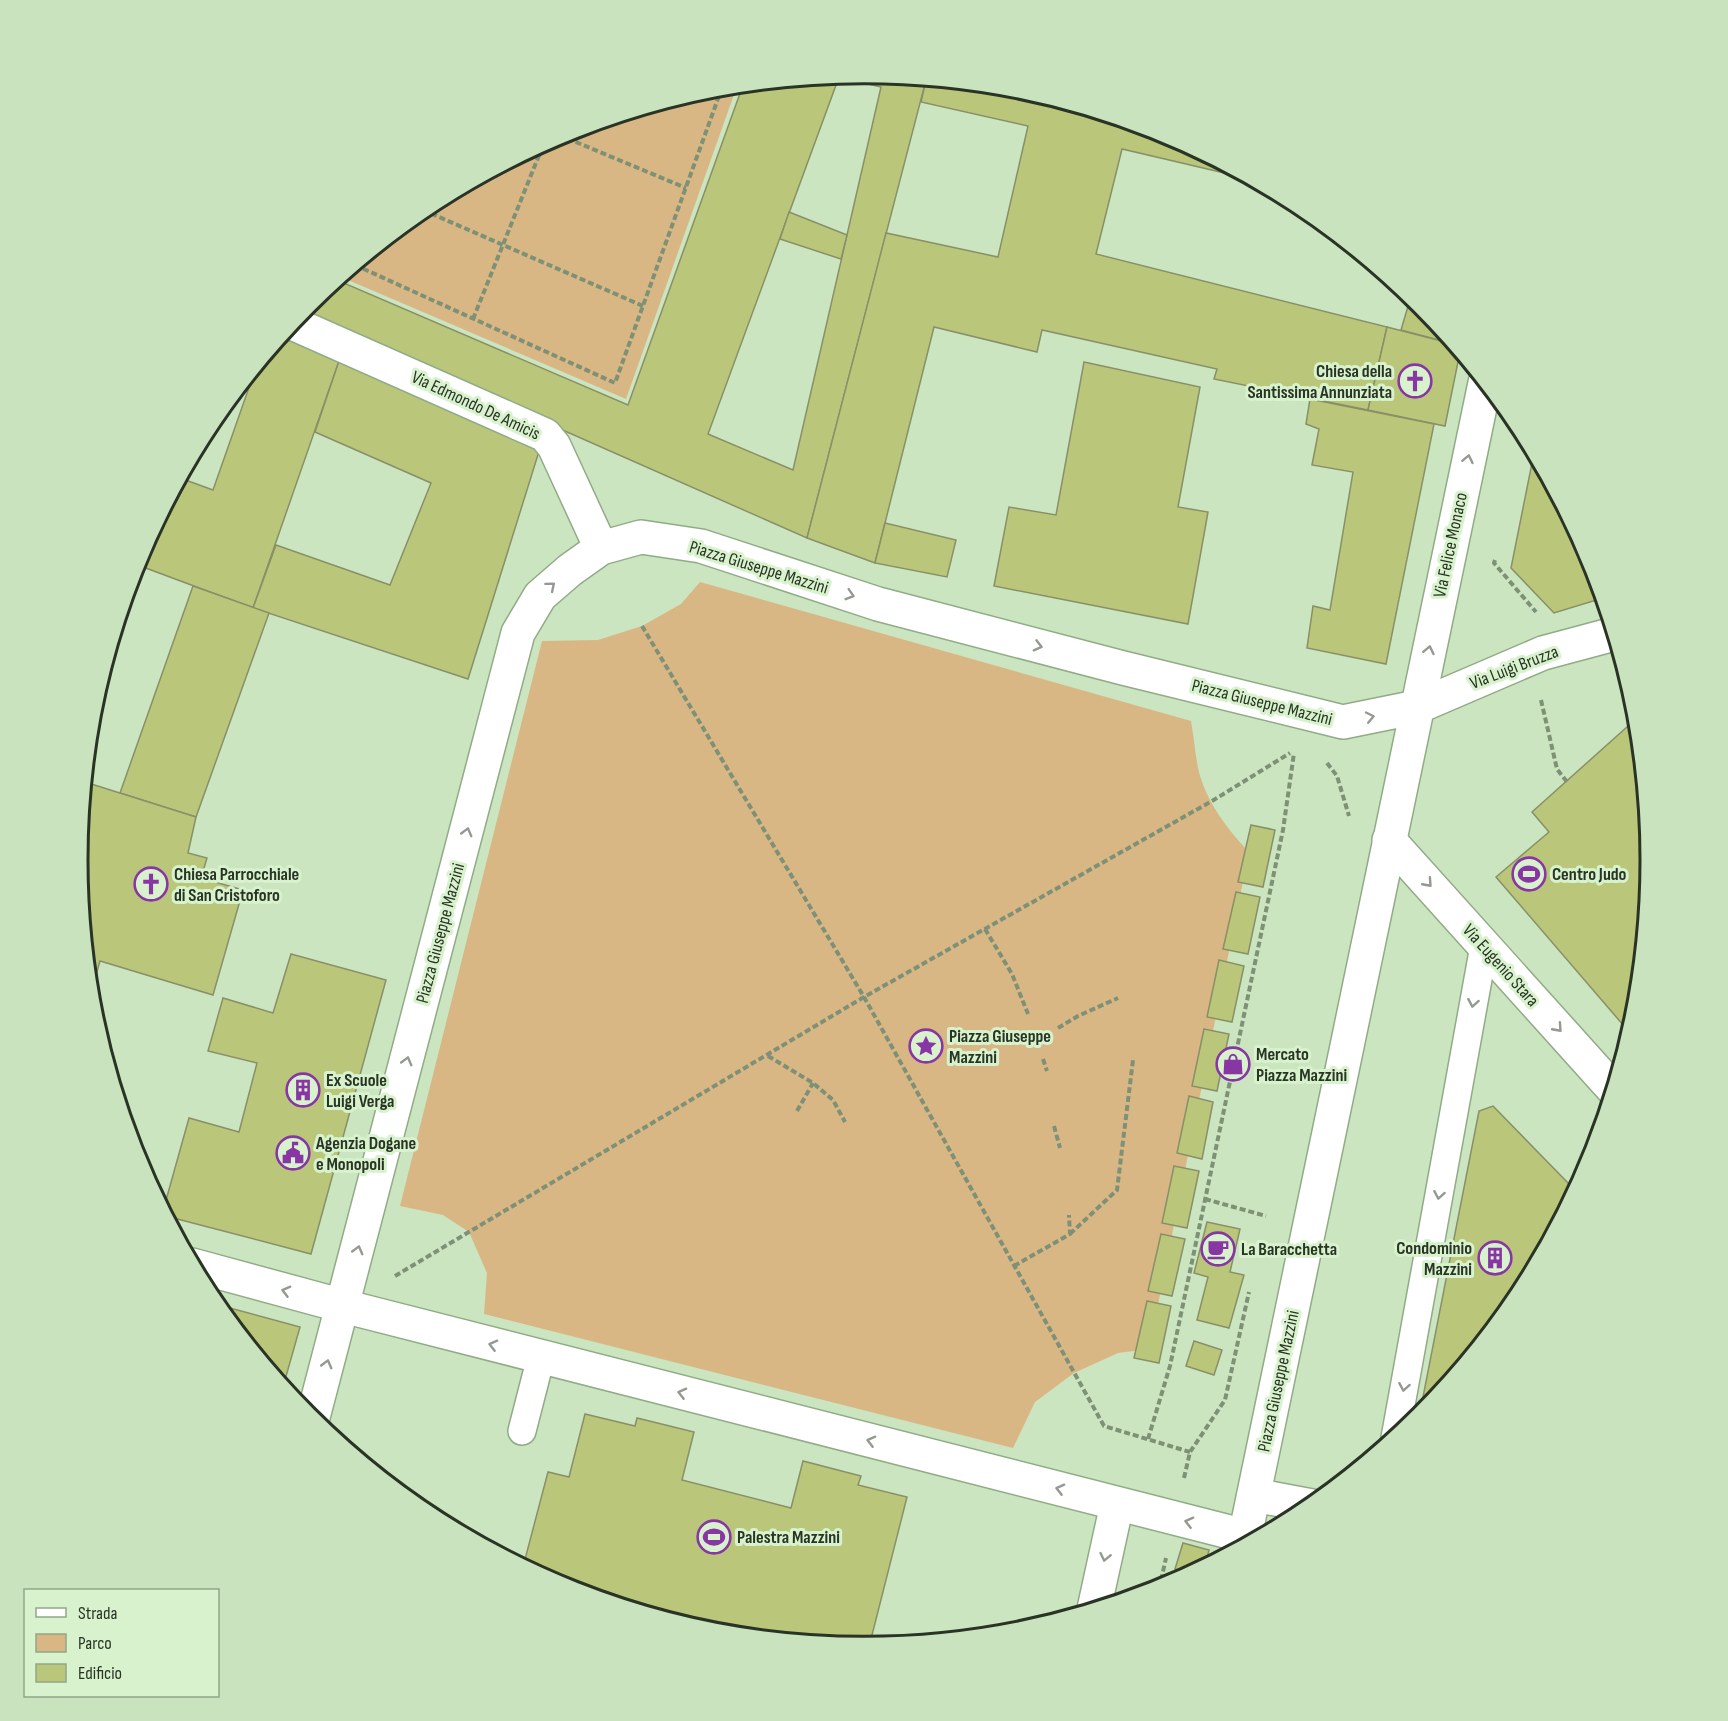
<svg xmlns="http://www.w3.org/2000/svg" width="1728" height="1721" font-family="'Sofia Sans Condensed',sans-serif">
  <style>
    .green { fill: #d9b785 }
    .building { fill: #bac77a; stroke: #899068; stroke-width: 1.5; fill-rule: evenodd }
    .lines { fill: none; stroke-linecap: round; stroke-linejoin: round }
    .service-casing { stroke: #92ab87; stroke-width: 30 }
    .pedestrian-casing { stroke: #92ab87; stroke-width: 36 }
    .minor-casing { stroke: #92ab87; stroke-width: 36 }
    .path { stroke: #7e9176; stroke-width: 4; stroke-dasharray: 6 3; stroke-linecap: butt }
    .service { stroke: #fff; stroke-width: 27 }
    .pedestrian { stroke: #fff; stroke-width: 33 }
    .minor { stroke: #fff; stroke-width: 33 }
    .oneway { stroke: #949a92 }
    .labels { text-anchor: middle; stroke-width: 6; stroke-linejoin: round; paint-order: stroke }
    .poi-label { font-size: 18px; font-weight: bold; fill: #293425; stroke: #d7f2cc; text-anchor: start }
    .street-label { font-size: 18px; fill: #293425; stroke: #d7f2cc }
    .rim { fill: none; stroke: #293425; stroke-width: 3 }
  </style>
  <rect width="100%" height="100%" fill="#cae5bf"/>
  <g class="green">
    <polygon points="737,86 626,399 341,277 427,206 563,133 711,89"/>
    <path d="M700,582L1191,721C1194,737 1195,753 1198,768C1205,800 1227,829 1249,852L1149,1349L1118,1353L1074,1373L1035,1402L1013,1448L484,1314L487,1273L469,1232L443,1215L400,1206L542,641L598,640L642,626L681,604Z"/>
  </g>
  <g class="building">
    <path d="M864,74L926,80L807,538L300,314L308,304L337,280L628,405L743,85ZM839,77L881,87L793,470L708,434Z"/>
    <polygon points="926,80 1018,89 1165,134 1250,179 1122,149 1096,254 1387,327 1368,410 1214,379 1217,369 1042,330 1037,352 934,327 875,563 807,538 886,233 998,257 1028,126 921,102"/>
    <polygon points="789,212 847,235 841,259 780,239"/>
    <polygon points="1411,296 1421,304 1451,341 1450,343 1401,330"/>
    <polygon points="1387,327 1453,344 1460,352 1445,426 1368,410"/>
    <polygon points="281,337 339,361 253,608 135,564 180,478 213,490 252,379 247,377"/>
    <polygon points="339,361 541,445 468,679 253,608 276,545 390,585 431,483 315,432"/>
    <polygon points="1084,362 1200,387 1178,507 1208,512 1188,624 994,586 1009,507 1056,515"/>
    <polygon points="1310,399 1434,424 1386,664 1307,648 1313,606 1330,610 1353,472 1312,465 1319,429 1306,424"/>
    <polygon points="1534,453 1591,560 1603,598 1554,613 1511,568"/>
    <polygon points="885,523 956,540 947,577 875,563"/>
    <polygon points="193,586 269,613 196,817 120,793"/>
    <polygon points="1637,718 1651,861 1636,1014 1630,1033 1496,877 1549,832 1532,812"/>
    <polygon points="85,782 196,817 188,853 207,858 201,878 243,890 213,995 100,961 90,996 77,860"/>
    <polygon points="1251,825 1275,830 1263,887 1238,882"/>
    <polygon points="1236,892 1260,897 1248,954 1223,949"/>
    <polygon points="291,954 386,980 311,1254 166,1216 163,1211 189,1118 239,1132 257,1063 208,1051 223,998 273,1013"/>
    <polygon points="1219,960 1244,966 1232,1022 1207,1017"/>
    <polygon points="1204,1029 1229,1034 1217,1091 1192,1086"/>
    <polygon points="1189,1096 1213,1102 1202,1159 1177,1153"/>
    <polygon points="1493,1106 1569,1184 1561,1218 1518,1298 1429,1406 1422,1402 1479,1111"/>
    <polygon points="1174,1166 1199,1171 1187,1228 1162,1223"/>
    <polygon points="1207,1222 1240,1229 1230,1272 1244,1275 1229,1328 1197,1320 1208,1277 1194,1273"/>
    <polygon points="1161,1234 1185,1239 1172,1296 1148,1291"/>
    <polygon points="1147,1301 1171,1306 1159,1363 1134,1358"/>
    <polygon points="215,1304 300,1327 283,1387"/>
    <polygon points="1194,1341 1222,1350 1214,1375 1186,1366"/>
    <polygon points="585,1414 635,1426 637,1418 694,1432 682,1480 791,1508 803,1461 861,1476 858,1485 907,1497 869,1647 710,1632 563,1587 543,1577 544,1572 523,1567 548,1472 569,1477"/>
    <polygon points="1183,1543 1209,1550 1205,1566 1192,1573 1175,1569"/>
  </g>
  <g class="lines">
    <g class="service-casing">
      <g id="service">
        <polyline points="522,1431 541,1357"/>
        <polyline points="1395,1438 1484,946"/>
      </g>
    </g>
    <g class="pedestrian-casing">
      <polyline id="pedestrian" points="292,323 545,435 554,446 601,548"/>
    </g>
    <g class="minor-casing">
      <g id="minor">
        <polyline points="1389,840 1613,1089"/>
        <polyline points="192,1265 343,1306 1245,1536"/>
        <polyline points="312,1421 518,633 540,596 570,570 601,548 641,537 701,546 878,604 1123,668 1343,722 1417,707 1543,653 1614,634"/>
        <polyline points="1254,1495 1312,1506"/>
        <polyline points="1243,1546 1485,383"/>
        <polyline points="1094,1609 1117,1504"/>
      </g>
    </g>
    <g class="path">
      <polyline points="559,135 686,188"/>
      <polyline points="423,210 643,306"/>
      <polyline points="355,265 615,383 719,96 705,90"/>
      <polyline points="473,319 544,143"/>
      <polyline points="1495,560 1494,563 1536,612"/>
      <polyline points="642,626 864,997 1104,1426 1190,1452"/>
      <polyline points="1541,700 1557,769 1567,782"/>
      <polyline points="1327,763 1337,776 1349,816"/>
      <polyline points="985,929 1012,974 1028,1014"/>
      <polyline points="1058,1028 1078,1016 1118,998"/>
      <polyline points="768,1056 813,1083 833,1100 845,1122"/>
      <polyline points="1043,1059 1047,1071"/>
      <polyline points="797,1111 813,1083"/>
      <polyline points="1054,1126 1060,1148"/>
      <polyline points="1205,1199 1266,1216"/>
      <polyline points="1070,1234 1117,1190 1133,1060"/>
      <polyline points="1014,1266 1070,1234 1069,1215"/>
      <polyline points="395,1276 864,997 1212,801 1290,753"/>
      <polyline points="1148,1439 1170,1366 1283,830 1294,753"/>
      <polyline points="1184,1478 1190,1452 1225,1400 1249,1292"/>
      <polyline points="1159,1589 1166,1558"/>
    </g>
    <use href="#service" class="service"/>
    <use href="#pedestrian" class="pedestrian"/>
    <use href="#minor" class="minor"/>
  </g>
  <defs><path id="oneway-chevron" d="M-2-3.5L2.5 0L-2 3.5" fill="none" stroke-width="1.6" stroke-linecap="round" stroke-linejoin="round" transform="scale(1.5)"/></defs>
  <g class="oneway">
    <use href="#oneway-chevron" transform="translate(1468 459) rotate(-78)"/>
    <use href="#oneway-chevron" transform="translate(551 586) rotate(-40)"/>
    <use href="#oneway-chevron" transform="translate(850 595) rotate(17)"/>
    <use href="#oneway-chevron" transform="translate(1038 646) rotate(15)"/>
    <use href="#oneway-chevron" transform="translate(1429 650) rotate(-78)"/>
    <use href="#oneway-chevron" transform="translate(1370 717) rotate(-12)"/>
    <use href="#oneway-chevron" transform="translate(467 832) rotate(-75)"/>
    <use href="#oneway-chevron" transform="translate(1428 883) rotate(48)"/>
    <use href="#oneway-chevron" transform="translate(1473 1003) rotate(100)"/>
    <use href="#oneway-chevron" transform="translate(1558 1028) rotate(48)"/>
    <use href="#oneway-chevron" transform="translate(407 1061) rotate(-75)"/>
    <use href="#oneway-chevron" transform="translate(1439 1195) rotate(100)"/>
    <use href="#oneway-chevron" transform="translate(358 1250) rotate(-75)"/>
    <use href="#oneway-chevron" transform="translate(286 1291) rotate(-165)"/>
    <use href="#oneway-chevron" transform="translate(493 1345) rotate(-166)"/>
    <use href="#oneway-chevron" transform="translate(327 1364) rotate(-75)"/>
    <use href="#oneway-chevron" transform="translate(1404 1387) rotate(100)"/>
    <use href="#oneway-chevron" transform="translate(682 1393) rotate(-166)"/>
    <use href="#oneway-chevron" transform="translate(871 1441) rotate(-166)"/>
    <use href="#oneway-chevron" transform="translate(1060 1489) rotate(-166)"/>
    <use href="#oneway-chevron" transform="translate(1189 1522) rotate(-166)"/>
    <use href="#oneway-chevron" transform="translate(1105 1557) rotate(102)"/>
  </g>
  <defs>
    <g id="church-ring" transform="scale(1.725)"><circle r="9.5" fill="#d7f2cc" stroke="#8936a5" stroke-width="1.5"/><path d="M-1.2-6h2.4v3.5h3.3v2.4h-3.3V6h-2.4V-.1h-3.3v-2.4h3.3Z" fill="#8936a5"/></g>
    <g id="stadium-ring" transform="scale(1.725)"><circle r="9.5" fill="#d7f2cc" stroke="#8936a5" stroke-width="1.5"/><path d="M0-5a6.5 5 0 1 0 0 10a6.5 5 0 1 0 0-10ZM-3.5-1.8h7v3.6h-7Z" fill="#8936a5"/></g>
    <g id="sight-ring" transform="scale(1.725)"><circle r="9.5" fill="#d7f2cc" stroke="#8936a5" stroke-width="1.5"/><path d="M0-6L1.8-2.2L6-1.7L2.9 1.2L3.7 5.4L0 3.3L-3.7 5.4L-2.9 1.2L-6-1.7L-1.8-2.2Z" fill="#8936a5"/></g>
    <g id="shop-ring" transform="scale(1.725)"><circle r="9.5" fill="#d7f2cc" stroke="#8936a5" stroke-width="1.5"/><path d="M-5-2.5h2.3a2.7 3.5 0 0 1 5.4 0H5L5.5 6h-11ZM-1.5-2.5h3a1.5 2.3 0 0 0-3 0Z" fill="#8936a5"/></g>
    <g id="building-ring" transform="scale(1.725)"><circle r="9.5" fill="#d7f2cc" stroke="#8936a5" stroke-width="1.5"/><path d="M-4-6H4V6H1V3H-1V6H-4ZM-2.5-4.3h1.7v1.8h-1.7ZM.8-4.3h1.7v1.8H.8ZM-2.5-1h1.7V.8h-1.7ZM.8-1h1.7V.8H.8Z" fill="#8936a5"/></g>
    <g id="civic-ring" transform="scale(1.725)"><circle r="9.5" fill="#d7f2cc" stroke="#8936a5" stroke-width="1.5"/><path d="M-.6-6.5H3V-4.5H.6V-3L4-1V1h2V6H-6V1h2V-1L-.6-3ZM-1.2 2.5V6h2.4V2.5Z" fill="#8936a5"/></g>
    <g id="cafe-ring" transform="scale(1.725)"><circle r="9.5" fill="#d7f2cc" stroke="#8936a5" stroke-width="1.5"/><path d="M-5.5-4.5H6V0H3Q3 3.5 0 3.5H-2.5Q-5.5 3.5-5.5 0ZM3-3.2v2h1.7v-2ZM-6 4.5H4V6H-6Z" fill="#8936a5"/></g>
  </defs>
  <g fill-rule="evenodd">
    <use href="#church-ring" x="1415" y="381"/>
    <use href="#stadium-ring" x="1529" y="874"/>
    <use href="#church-ring" x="151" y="884"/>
    <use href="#sight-ring" x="926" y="1046"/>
    <use href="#shop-ring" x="1233" y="1064"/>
    <use href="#building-ring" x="303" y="1090"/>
    <use href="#civic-ring" x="293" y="1153"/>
    <use href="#cafe-ring" x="1218" y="1249"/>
    <use href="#building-ring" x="1495" y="1258"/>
    <use href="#stadium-ring" x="714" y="1537"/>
  </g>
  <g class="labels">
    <g class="poi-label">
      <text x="1392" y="377" text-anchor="end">Chiesa della<tspan x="1392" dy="21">Santissima Annunziata</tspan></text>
      <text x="174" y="880">Chiesa Parrocchiale<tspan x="174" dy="21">di San Cristoforo</tspan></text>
      <text x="1552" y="880">Centro Judo</text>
      <text x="949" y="1042">Piazza Giuseppe<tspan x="949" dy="21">Mazzini</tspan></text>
      <text x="1256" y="1060">Mercato<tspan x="1256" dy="21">Piazza Mazzini</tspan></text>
      <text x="326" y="1086">Ex Scuole<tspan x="326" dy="21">Luigi Verga</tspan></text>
      <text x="316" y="1149">Agenzia Dogane<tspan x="316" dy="21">e Monopoli</tspan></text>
      <text x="1472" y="1254" text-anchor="end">Condominio<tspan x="1472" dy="21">Mazzini</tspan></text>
      <text x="1241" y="1255">La Baracchetta</text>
      <text x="737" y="1543">Palestra Mazzini</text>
    </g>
    <g class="street-label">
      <text transform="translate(476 405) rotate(25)" y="6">Via Edmondo De Amicis</text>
      <text transform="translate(1450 545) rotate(-78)" y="6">Via Felice Monaco</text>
      <text transform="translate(759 567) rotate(17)" y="6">Piazza Giuseppe Mazzini</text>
      <text transform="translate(1514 667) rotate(-21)" y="6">Via Luigi Bruzza</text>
      <text transform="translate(1262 702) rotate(14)" y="6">Piazza Giuseppe Mazzini</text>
      <text transform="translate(440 933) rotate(-75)" y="6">Piazza Giuseppe Mazzini</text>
      <text transform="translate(1501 965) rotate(48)" y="6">Via Eugenio Stara</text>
      <text transform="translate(1278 1381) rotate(-78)" y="6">Piazza Giuseppe Mazzini</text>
    </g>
  </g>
  <path d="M0 0H1728V1721H0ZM88 860a776 776 0 1 1 1552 0a776 776 0 1 1-1552 0Z" fill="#c9e3bf" fill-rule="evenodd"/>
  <path class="rim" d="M88 860a776 776 0 1 1 1552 0a776 776 0 1 1-1552 0Z"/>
  <rect x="24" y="1589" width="195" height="108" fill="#d7f2cc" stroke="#91a689" stroke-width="1.5"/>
  <rect x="36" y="1608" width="30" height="9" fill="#ffffff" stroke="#91a689" stroke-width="1.5"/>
  <text x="78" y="1619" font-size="18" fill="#293425">Strada</text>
  <rect x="36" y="1634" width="30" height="18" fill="#d9b785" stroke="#91a689" stroke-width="1.5"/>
  <text x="78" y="1649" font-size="18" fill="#293425">Parco</text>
  <rect x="36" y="1664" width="30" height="18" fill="#bac77a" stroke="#91a689" stroke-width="1.5"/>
  <text x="78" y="1679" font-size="18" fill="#293425">Edificio</text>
</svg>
